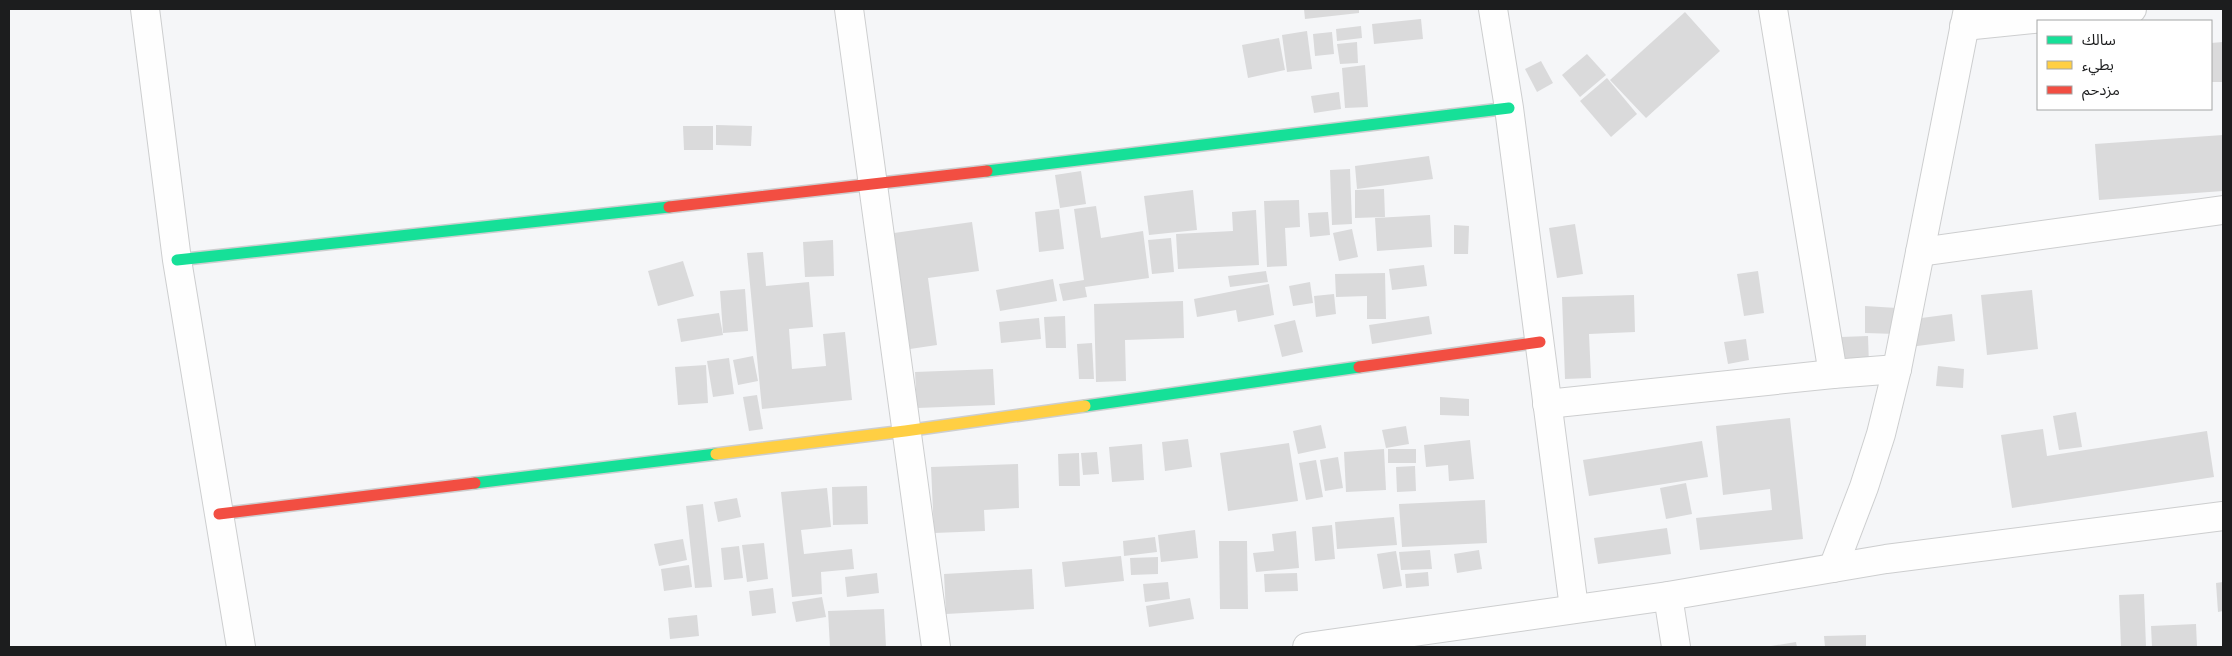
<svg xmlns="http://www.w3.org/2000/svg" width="2232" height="656" font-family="'Varela Round','Noto Sans Arabic',sans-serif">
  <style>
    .building { fill: #dadadb }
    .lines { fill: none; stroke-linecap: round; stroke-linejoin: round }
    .street-casing { stroke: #cdcecf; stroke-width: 30 }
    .fast-casing { stroke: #cdcecf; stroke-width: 14 }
    .slow-casing { stroke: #cdcecf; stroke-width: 14 }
    .jam-casing { stroke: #cdcecf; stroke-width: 14 }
    .street { stroke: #fefefe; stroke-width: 28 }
    .fast { stroke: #16e098; stroke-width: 11 }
    .slow { stroke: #ffcf43; stroke-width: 11 }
    .jam { stroke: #f24e42; stroke-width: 11 }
  </style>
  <rect width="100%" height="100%" fill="#f5f6f8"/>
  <g class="building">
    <polygon points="1304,9 1359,9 1359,13 1305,19"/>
    <polygon points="1685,12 1720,51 1646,118 1610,80"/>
    <polygon points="1421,19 1423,39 1374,44 1372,24"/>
    <polygon points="1361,26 1362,38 1337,41 1336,29"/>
    <polygon points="1307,31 1312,69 1287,72 1282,35"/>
    <polygon points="1332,32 1334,54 1315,56 1313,34"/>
    <polygon points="1279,38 1285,70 1248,78 1242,45"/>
    <polygon points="1357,42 1358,63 1340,64 1337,44"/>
    <polygon points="2223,42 2223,82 2211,82 2211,43"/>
    <polygon points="1587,54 1606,75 1580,97 1562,75"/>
    <polygon points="1541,61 1553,83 1537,92 1525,69"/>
    <polygon points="1365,65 1368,107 1345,108 1342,68"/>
    <polygon points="1607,78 1637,114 1611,137 1580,101"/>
    <polygon points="1339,92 1341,109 1314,113 1311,96"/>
    <polygon points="716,125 752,126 751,146 716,145"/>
    <polygon points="683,126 713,126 713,150 684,150"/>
    <polygon points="2223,135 2223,191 2099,200 2095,144"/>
    <polygon points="1429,156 1433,179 1357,189 1355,166"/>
    <polygon points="1350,169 1352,224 1332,225 1330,170"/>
    <polygon points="1081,171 1086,204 1060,208 1055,175"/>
    <polygon points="1384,189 1385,217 1355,218 1355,190"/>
    <polygon points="1193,190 1197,230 1149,235 1144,196"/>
    <polygon points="1299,200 1300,227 1285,228 1287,266 1267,267 1264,201"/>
    <polygon points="1096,206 1101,238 1143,231 1149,278 1085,287 1087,297 1063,301 1059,284 1084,280 1074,209"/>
    <polygon points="1059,209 1064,249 1039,252 1035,212"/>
    <polygon points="1256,210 1259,265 1178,269 1176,234 1233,231 1232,212"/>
    <polygon points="1328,212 1330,235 1310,237 1308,213"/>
    <polygon points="1430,215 1432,247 1377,251 1375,218"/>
    <polygon points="972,222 979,271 928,278 937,345 910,349 894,233"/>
    <polygon points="1575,224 1583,274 1557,278 1549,228"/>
    <polygon points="1454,225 1469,226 1468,254 1454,254"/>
    <polygon points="1352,229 1358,257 1339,261 1333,233"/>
    <polygon points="1171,238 1174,272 1152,274 1148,240"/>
    <polygon points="833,240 834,276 805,277 803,242"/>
    <polygon points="763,252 766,286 809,282 813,327 789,329 792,369 826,366 823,334 845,332 852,400 762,409 747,253"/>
    <polygon points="683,261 694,296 658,306 648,271"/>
    <polygon points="1424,265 1427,286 1392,290 1389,269"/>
    <polygon points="1266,271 1268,282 1230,287 1228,276"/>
    <polygon points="1758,271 1764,313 1744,316 1737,274"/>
    <polygon points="1385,273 1386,319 1367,319 1367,296 1336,297 1335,274"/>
    <polygon points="1053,279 1057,301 1000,311 996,290"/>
    <polygon points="1310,282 1313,303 1293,306 1289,286"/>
    <polygon points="1269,284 1274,315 1238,322 1236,310 1197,317 1194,299"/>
    <polygon points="745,289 748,331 723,333 720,291"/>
    <polygon points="2032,290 2038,349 1987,355 1981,295"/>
    <polygon points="1334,294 1336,314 1316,317 1314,296"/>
    <polygon points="1634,295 1635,332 1589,334 1591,378 1565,379 1562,297"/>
    <polygon points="1183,301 1184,338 1125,340 1126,381 1096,382 1094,304"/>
    <polygon points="1865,306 1897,308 1896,334 1865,333"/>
    <polygon points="719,313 723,335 681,342 677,319"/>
    <polygon points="1952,314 1955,341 1910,347 1906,320"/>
    <polygon points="1065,316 1066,348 1046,348 1044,317"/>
    <polygon points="1429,316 1432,334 1372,344 1369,325"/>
    <polygon points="1039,318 1041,339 1001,343 999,322"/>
    <polygon points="1295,320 1303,352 1282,357 1274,325"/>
    <polygon points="1868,336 1869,365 1842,366 1841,337"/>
    <polygon points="1746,339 1749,360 1728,364 1724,342"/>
    <polygon points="1092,343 1094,379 1079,379 1077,344"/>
    <polygon points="753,356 758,381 738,385 733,360"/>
    <polygon points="729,358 734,394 713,397 707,361"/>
    <polygon points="706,365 708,403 678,405 675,367"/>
    <polygon points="1938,366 1964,369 1963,388 1936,386"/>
    <polygon points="993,369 995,405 917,408 915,372"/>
    <polygon points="757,395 763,429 749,431 743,397"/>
    <polygon points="1440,397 1469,399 1469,416 1440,415"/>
    <polygon points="2076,412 2082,447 2059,450 2053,416"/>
    <polygon points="1790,418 1803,539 1700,550 1696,518 1772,510 1770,489 1723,495 1716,426"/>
    <polygon points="1321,425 1326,448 1298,454 1293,431"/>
    <polygon points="1406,426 1409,444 1386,448 1382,430"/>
    <polygon points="2043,429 2047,456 2207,431 2214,477 2012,508 2001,435"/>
    <polygon points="1188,439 1192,467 1165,471 1162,442"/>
    <polygon points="1470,440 1474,479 1449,481 1448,465 1426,467 1424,445"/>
    <polygon points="1702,441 1708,477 1589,496 1583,460"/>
    <polygon points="1289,443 1298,501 1228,511 1220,453"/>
    <polygon points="1142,444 1144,480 1112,482 1109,447"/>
    <polygon points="1384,449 1386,490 1346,492 1344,452"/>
    <rect x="1388" y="449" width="28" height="14"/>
    <polygon points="1097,452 1099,474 1083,475 1081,453"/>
    <polygon points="1079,453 1080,486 1059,486 1058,454"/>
    <polygon points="1338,457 1343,488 1325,491 1320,460"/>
    <polygon points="1316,460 1323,497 1306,500 1299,463"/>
    <polygon points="1018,464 1019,508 984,510 985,531 934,533 931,467"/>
    <polygon points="1415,466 1416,491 1397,492 1396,467"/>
    <polygon points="1686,483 1692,514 1666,519 1660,488"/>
    <polygon points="867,486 868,524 833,525 832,487"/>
    <polygon points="827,488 831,527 801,530 804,554 852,549 854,569 821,572 822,594 792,597 781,492"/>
    <polygon points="737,498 741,517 718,522 714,502"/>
    <polygon points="1485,500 1487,543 1402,547 1399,504"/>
    <polygon points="703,504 712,587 695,588 686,506"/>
    <polygon points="1394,517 1397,545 1337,549 1335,522"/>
    <polygon points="1332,525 1335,559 1315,561 1312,527"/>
    <polygon points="1667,528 1671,554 1598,564 1594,538"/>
    <polygon points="1195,530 1198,558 1161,562 1158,535"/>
    <polygon points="1296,531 1299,568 1256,572 1253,553 1274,551 1272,534"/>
    <polygon points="1155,537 1157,552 1124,556 1123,541"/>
    <polygon points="683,539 687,560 659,566 654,544"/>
    <polygon points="1219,541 1247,541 1248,609 1220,609"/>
    <polygon points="764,543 768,579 747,582 742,545"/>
    <polygon points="739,546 743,578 724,580 721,548"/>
    <polygon points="1430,550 1432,569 1401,570 1399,552"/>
    <polygon points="1479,550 1482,569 1457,573 1454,554"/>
    <polygon points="1396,551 1402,586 1383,589 1377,554"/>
    <polygon points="1121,556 1124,581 1065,587 1062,562"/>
    <polygon points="1158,557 1158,574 1131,575 1130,558"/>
    <polygon points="689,565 692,587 664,591 661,569"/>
    <polygon points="1032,569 1034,609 946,614 944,574"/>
    <polygon points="1428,572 1429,586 1406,588 1405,574"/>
    <polygon points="877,573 879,593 847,597 845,577"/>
    <polygon points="1297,573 1298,591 1265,592 1264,574"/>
    <polygon points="1168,582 1170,599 1145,602 1143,584"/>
    <polygon points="2223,582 2223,611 2218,612 2216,583"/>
    <polygon points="773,588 776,613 752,616 749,591"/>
    <polygon points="2144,594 2146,647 2121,647 2119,595"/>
    <polygon points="822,597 826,617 796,622 792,602"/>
    <polygon points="1190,598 1194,619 1149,627 1146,606"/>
    <polygon points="884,609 886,647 830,647 828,611"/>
    <polygon points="697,615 699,636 670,639 668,618"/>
    <polygon points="2196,624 2197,647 2152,647 2151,626"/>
    <polygon points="1866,635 1866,647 1825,647 1824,636"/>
    <polygon points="1796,642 1797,647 1771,647 1771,646"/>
  </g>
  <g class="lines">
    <g class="street-casing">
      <g id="street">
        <polyline points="145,9 177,260 241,647"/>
        <polyline points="849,9 936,647"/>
        <polyline points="1493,9 1509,108 1574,608"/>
        <polyline points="1773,9 1833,374"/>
        <polyline points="1964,26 2132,9"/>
        <polyline points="1920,252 2223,210"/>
        <polyline points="1547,404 1833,374 1897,369"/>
        <polyline points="1833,568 1864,487 1881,434 1897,369 1968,9"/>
        <polyline points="1668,596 1676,647"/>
        <polyline points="1307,647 1668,596 1886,559 2223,516"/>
      </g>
    </g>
    <g class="fast-casing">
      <g id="fast">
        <polyline points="987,171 1509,108"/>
        <polyline points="177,260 669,207"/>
        <polyline points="1085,406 1359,367"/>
        <polyline points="475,483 716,454"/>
      </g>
    </g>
    <g class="slow-casing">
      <polyline id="slow" points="716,454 905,431 1085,406"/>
    </g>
    <g class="jam-casing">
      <g id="jam">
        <polyline points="669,207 987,171"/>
        <polyline points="1359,367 1540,342"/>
        <polyline points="219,514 475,483"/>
      </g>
    </g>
    <use href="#street" class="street"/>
    <use href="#fast" class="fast"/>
    <use href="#slow" class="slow"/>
    <use href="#jam" class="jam"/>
  </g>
  <rect width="2232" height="656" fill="none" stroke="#1c1d1e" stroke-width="20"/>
  <rect x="2037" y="20" width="175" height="90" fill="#ffffff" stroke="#a4a5a5"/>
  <rect x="2047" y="36" width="25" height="8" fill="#16e098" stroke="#a4a5a5"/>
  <text x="2082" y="45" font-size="15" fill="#1c1d1e">سالك</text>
  <rect x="2047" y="61" width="25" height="8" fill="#ffcf43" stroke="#a4a5a5"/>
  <text x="2082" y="70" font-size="15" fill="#1c1d1e">بطيء</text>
  <rect x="2047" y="86" width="25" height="8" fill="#f24e42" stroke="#a4a5a5"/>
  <text x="2082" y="95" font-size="15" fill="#1c1d1e">مزدحم</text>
</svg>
